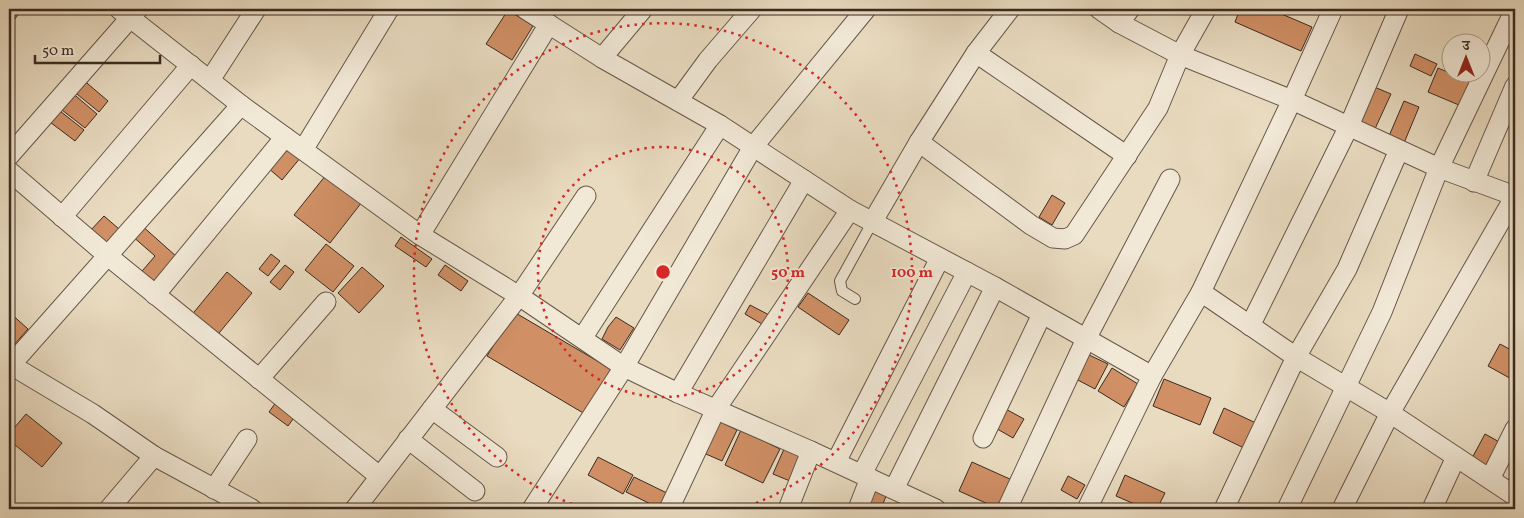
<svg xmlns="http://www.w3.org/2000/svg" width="1524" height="518" font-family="Vollkorn,'Noto Serif Devanagari',serif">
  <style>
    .building { fill: #d08f65; stroke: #3b2b21 }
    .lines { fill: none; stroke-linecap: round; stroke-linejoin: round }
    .service-casing { stroke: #665749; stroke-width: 12 }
    .minor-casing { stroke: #665749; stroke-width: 21 }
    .service { stroke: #f1e8d6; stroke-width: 10 }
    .minor { stroke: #f1e8d6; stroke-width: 19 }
    .ring { fill: none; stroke: #d62828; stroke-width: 2.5; stroke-dasharray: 2.5 5 }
    .centre { fill: #d62828; stroke: #f1e8d6; stroke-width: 2.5 }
    .ring-label { font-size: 15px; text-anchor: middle; font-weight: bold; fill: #d62828; stroke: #f1e8d6; stroke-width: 4; stroke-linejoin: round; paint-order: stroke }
  </style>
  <rect width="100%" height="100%" fill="#e9dbc0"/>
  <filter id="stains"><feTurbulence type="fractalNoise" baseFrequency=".004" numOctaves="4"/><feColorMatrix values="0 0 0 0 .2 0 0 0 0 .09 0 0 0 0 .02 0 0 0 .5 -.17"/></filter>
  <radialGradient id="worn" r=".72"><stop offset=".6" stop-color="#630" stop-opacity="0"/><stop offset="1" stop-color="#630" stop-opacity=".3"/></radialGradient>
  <g class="building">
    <polygon points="9,9 23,9 13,21 9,18"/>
    <polygon points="1240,9 1270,9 1312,27 1301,51 1235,22"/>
    <polygon points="1305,9 1319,9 1316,14"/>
    <polygon points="508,10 533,26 512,60 486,44"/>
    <polygon points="1415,54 1437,64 1431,76 1410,66"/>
    <polygon points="1438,68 1476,84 1466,108 1428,92"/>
    <polygon points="81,78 108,101 99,112 72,90"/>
    <polygon points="1372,86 1391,94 1374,131 1355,123"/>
    <polygon points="70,91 97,114 85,128 57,106"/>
    <polygon points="1404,101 1419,107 1404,143 1389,136"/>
    <polygon points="55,107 84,130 75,141 46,119"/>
    <polygon points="286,144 301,157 282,180 267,167"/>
    <polygon points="326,175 362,202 330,243 294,215"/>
    <polygon points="1052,195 1065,203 1052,225 1039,217"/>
    <polygon points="104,216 119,229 104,246 89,232"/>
    <polygon points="140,224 177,257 150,288 137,277 155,256 131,235"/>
    <polygon points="401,237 432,259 426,267 395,246"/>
    <polygon points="326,244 354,266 333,292 305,270"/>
    <polygon points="271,254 280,261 268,276 259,269"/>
    <polygon points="285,265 294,272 280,290 270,282"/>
    <polygon points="445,265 468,281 461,291 438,275"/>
    <polygon points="362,267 384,286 359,313 338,293"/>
    <polygon points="227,272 252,293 215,338 190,317"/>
    <polygon points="808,293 849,320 839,335 798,307"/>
    <polygon points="750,305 773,317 767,327 745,314"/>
    <polygon points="9,312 28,329 13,346 9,342"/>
    <polygon points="514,312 616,372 590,417 487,356"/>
    <polygon points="616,317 634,328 620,350 602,339 608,327"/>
    <polygon points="1500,344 1515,352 1515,381 1488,366"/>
    <polygon points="1087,354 1108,364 1095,389 1074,378"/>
    <polygon points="1112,368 1138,384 1124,407 1098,391"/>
    <polygon points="1164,379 1211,398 1200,425 1153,406"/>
    <polygon points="279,398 298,412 288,426 269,412"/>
    <polygon points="1002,407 1024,419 1013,438 992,426"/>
    <polygon points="1224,408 1258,424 1246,449 1213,433"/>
    <polygon points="26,414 62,443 42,467 9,440 9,434"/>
    <polygon points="715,419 737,430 722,461 699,451"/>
    <polygon points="741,430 780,449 763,483 725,465"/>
    <polygon points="1485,434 1503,444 1490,469 1471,460"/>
    <polygon points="784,449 801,457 790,481 773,474"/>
    <polygon points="598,457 633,475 623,494 588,475"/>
    <polygon points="972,462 1012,480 999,509 959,491"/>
    <polygon points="1125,475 1165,493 1157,509 1146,509 1116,496"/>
    <polygon points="1068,476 1085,485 1077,499 1061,490"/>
    <polygon points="634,477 669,494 661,509 626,492"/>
    <polygon points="873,490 886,496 881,509 865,509"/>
  </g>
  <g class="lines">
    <g class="service-casing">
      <polyline id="service" points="855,299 842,291 840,281 873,221"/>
    </g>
    <g class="minor-casing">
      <g id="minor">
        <polyline points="119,9 241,105 420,235 519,296 624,367 678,393 811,451 936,509"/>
        <polyline points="525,9 602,58 720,125 850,210 995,287 1152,376"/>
        <polyline points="1099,9 1119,23 1180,55 1292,100 1439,168 1515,196"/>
        <polyline points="1119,23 1130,9"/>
        <polyline points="976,53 1127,156"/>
        <polyline points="602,58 643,9"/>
        <polyline points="210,80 256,9"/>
        <polyline points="678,101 708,60 752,9"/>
        <polyline points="919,142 1031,225 1053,238 1065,239 1074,235 1158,108 1180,55 1206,9"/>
        <polyline points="303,150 389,9"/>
        <polyline points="9,156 138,9"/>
        <polyline points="9,171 108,256 379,476"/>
        <polyline points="1474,182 1515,86"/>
        <polyline points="62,217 191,65"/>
        <polyline points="873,221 919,142 976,53 1010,9"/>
        <polyline points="420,235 549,24"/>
        <polyline points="1201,292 1296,357 1390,413 1515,496"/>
        <polyline points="155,295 285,137"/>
        <polyline points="1250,326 1349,126 1399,9"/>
        <polyline points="583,337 720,125"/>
        <polyline points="11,365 93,414 154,456 252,509"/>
        <polyline points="9,367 241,105"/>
        <polyline points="259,379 326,302"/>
        <polyline points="678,393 804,180"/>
        <polyline points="432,409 497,457"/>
        <polyline points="983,438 1042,314"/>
        <polyline points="408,439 475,491"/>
        <polyline points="836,462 940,258"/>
        <polyline points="862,474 967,272"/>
        <polyline points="1490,479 1515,429"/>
        <polyline points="214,489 247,439"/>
        <polyline points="894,489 995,287"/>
        <polyline points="109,509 154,456"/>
        <polyline points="355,509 519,296 586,196"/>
        <polyline points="532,509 624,367 753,147 866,9"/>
        <polyline points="669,509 716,409 850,210"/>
        <polyline points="788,509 811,451"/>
        <polyline points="858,509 870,478"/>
        <polyline points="1007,509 1086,339 1170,179"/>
        <polyline points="1087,509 1152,376 1201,292 1292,100 1333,9"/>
        <polyline points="1224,509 1296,357 1347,269 1399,150"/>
        <polyline points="1287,509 1382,312 1439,168 1515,9"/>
        <polyline points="1342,509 1390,413 1515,196"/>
        <polyline points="1432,509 1456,457"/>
      </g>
    </g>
    <use href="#service" class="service"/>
    <use href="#minor" class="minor"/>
  </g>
  <g class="ring">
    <circle cx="663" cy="272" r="125"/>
    <path d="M586 509A249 249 0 1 1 740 509"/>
  </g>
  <circle cx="663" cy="272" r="8" class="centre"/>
  <g class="ring-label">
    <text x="788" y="277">50 m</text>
    <text x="912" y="277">100 m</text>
  </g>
  <rect width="1524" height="518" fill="none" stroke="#e9dbc0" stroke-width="30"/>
  <rect x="10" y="10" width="1504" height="498" fill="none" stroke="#3b2b21" stroke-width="2.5"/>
  <rect x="15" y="15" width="1494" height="488" fill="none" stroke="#3b2b21"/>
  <g transform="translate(1466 58)"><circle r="24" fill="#f1e8d6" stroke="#a89c8e"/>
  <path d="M0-4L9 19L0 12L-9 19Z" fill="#8f2418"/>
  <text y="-8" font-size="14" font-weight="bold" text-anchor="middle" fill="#3b2b21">उ</text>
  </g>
  <path d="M35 55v8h125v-8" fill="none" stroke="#3b2b21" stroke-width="2.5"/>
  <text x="42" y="55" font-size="15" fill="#3b2b21" stroke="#f1e8d6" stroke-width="4" paint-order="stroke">50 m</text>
  <rect width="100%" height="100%" filter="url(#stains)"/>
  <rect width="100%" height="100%" fill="url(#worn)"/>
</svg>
